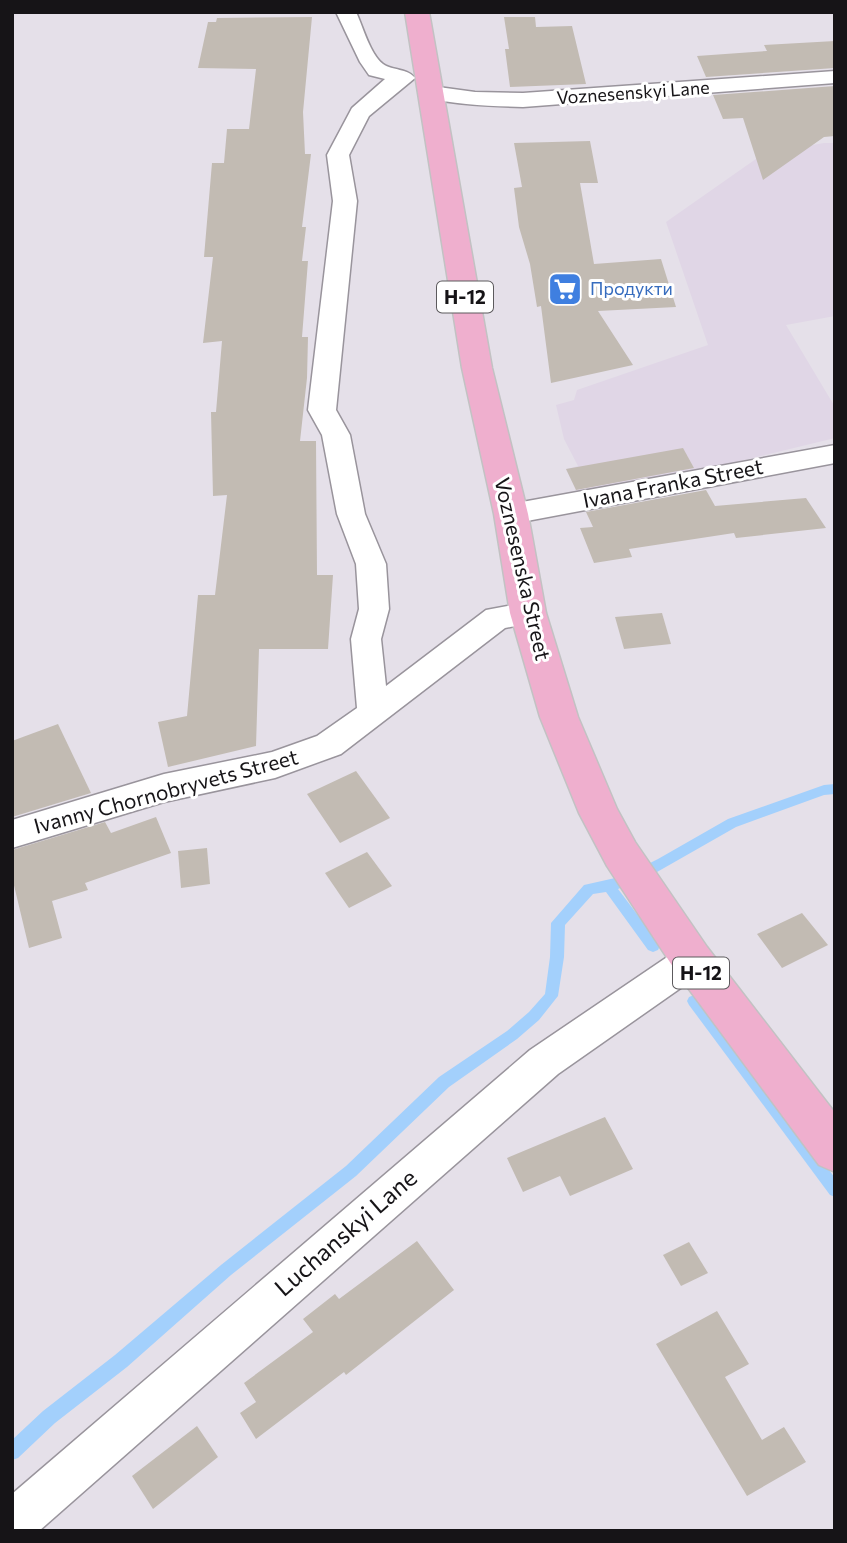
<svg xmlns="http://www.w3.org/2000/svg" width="847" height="1543" font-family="Commissioner,sans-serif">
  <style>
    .built { fill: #e0d6e6 }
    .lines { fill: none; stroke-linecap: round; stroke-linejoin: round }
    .stream { fill: #a3d0fc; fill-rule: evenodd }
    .building { fill: #c2bbb3 }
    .street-casing { stroke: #99949c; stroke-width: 3 }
    .primary-casing { stroke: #c2c2c3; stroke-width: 3 }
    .street { fill: #fff; fill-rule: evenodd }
    .primary { fill: #efafce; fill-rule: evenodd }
    .labels { text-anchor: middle; stroke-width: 6; stroke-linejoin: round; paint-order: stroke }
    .far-street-label { font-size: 18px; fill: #161417; stroke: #fff }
    .far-shop-label { font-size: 18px; fill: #366cbe; stroke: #fff; text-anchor: start }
    .shield { fill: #fff; stroke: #5c5a5d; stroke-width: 2 }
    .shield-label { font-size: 19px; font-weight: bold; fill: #161417 }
    .street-label { font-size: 21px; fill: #161417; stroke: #fff }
    .near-street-label { font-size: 24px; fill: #161417; stroke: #fff }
  </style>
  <rect width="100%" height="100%" fill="#e5e0e9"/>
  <polygon class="built" points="824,143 835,143 835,316 786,325 835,407 835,438 696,472 578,494 566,469 578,466 564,439 556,405 574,400 577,390 708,345 666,222 763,154"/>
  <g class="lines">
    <g class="stream">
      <polygon points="835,784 835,794 824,795 736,827 650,876 618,889 658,942 660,946 658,950 653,952 648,950 606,892 593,894 565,925 564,957 558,996 539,1020 517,1039 449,1087 356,1176 231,1275 127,1367 55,1423 18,1458 12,1460 12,1440 43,1411 115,1355 221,1265 346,1166 439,1077 507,1031 529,1012 545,994 550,957 551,923 584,885 624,876 658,859 728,819 824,785"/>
      <polygon points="694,995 699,997 835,1178 835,1197 830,1195 689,1005 687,1001 689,997"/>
    </g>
  </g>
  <g class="building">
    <polygon points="312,17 303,112 305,154 311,154 302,227 306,227 302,261 308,261 302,337 308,337 307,378 300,441 316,441 317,575 333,575 328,649 259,649 256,746 168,767 158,722 187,716 198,595 215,595 227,495 213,496 211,412 216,412 222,341 203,343 213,257 204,257 212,163 224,163 227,129 249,129 256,69 198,68 208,22 216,22 217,18"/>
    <polygon points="504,17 535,17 536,27 572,26 586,84 510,87 505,49 509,49"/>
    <polygon points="835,41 835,68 706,77 697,56 767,51 764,45"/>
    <polygon points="835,86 835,136 824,137 763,180 743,118 723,119 713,95"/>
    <polygon points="590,141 598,183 580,183 594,264 661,259 676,307 598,311 633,365 551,383 541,306 537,307 530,264 519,227 514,188 522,187 514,143"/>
    <polygon points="683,448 694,468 576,490 566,469"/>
    <polygon points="706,490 715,506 806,498 826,528 736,538 734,533 629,549 632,557 594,563 580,528 593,527 586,512"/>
    <polygon points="662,613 671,644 624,649 615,617"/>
    <polygon points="58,724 91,793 12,817 12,741"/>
    <polygon points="356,771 390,818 340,843 307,794"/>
    <polygon points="156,817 171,853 85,883 88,890 52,901 62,938 29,948 12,877 12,850 105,822 111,833"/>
    <polygon points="207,848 210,884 181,888 178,851"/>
    <polygon points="367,852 392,886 349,908 325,873"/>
    <polygon points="802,913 828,945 782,968 757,934"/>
    <polygon points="605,1117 633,1169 570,1196 560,1176 523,1192 507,1158"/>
    <polygon points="417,1241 454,1290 346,1375 344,1372 256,1439 240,1413 256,1402 244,1383 313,1332 303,1319 335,1294 339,1299"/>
    <polygon points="689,1242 708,1273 681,1286 663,1255"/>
    <polygon points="717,1311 749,1364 725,1377 762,1440 784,1427 806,1462 747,1496 656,1344"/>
    <polygon points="197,1426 218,1457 153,1509 132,1476"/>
  </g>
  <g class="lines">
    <g class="street-casing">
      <g id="street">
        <path d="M336,12H356C363,27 370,54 383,64C393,71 407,68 415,78L369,116L349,155L357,201L336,410L350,435L365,514L386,564L389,609L381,639L386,686L486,610L528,602L539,605L543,613L539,621L505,628L341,754L275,778L164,802L12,848V820L164,774L272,752L317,736L357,708L351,639L359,609L356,564L337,514L322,435L308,410L333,201L327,155L352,108L385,79L369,75L360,62Z"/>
        <path d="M835,71V83L523,107C489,106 456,105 423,97L420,92L423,87L431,86L475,92L523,93Z"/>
        <polygon points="835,445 835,463 511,524 501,521 497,514 501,507 511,504"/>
        <polygon points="692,944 705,949 710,960 705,971 558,1074 39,1531 12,1531 12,1494 530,1050 679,949"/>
      </g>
    </g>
    <g class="primary-casing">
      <polygon id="primary" points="405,12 429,12 492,368 528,514 546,613 578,717 617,809 635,842 707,947 835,1113 835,1172 819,1165 677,973 607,866 579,813 540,717 510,613 494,514 462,368"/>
    </g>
    <use href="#street" class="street"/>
    <use href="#primary" class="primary"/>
  </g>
  <defs>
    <g id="supermarket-square" transform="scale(1.75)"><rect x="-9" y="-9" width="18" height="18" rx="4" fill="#3f7fe0" stroke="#fff"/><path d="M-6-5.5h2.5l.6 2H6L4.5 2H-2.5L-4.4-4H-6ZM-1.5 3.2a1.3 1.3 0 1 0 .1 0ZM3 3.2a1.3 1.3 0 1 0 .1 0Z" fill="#fff"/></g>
  </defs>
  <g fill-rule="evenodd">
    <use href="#supermarket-square" x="565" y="289"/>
  </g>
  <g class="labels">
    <g class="far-street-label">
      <text transform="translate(633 93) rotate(-4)" y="6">Voznesenskyi Lane</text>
    </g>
    <g class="far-shop-label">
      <text x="590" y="295">Продукти</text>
    </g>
    <g class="shield">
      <rect x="437" y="281.5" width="56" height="31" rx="5"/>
      <rect x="673" y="957.5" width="56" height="31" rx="5"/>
    </g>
    <g class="shield-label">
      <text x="465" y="304">Н-12</text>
      <text x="701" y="980">Н-12</text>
    </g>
    <g class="street-label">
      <text transform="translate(673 484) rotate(-11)" y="7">Ivana Franka Street</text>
      <text transform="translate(522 569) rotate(77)" y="7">Voznesenska Street</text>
      <text transform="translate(166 792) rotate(-15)" y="7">Ivanny Chornobryvets Street</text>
    </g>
    <g class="near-street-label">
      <text transform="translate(346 1233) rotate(-41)" y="8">Luchanskyi Lane</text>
    </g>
  </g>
  <rect width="847" height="1543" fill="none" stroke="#161417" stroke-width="28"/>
</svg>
